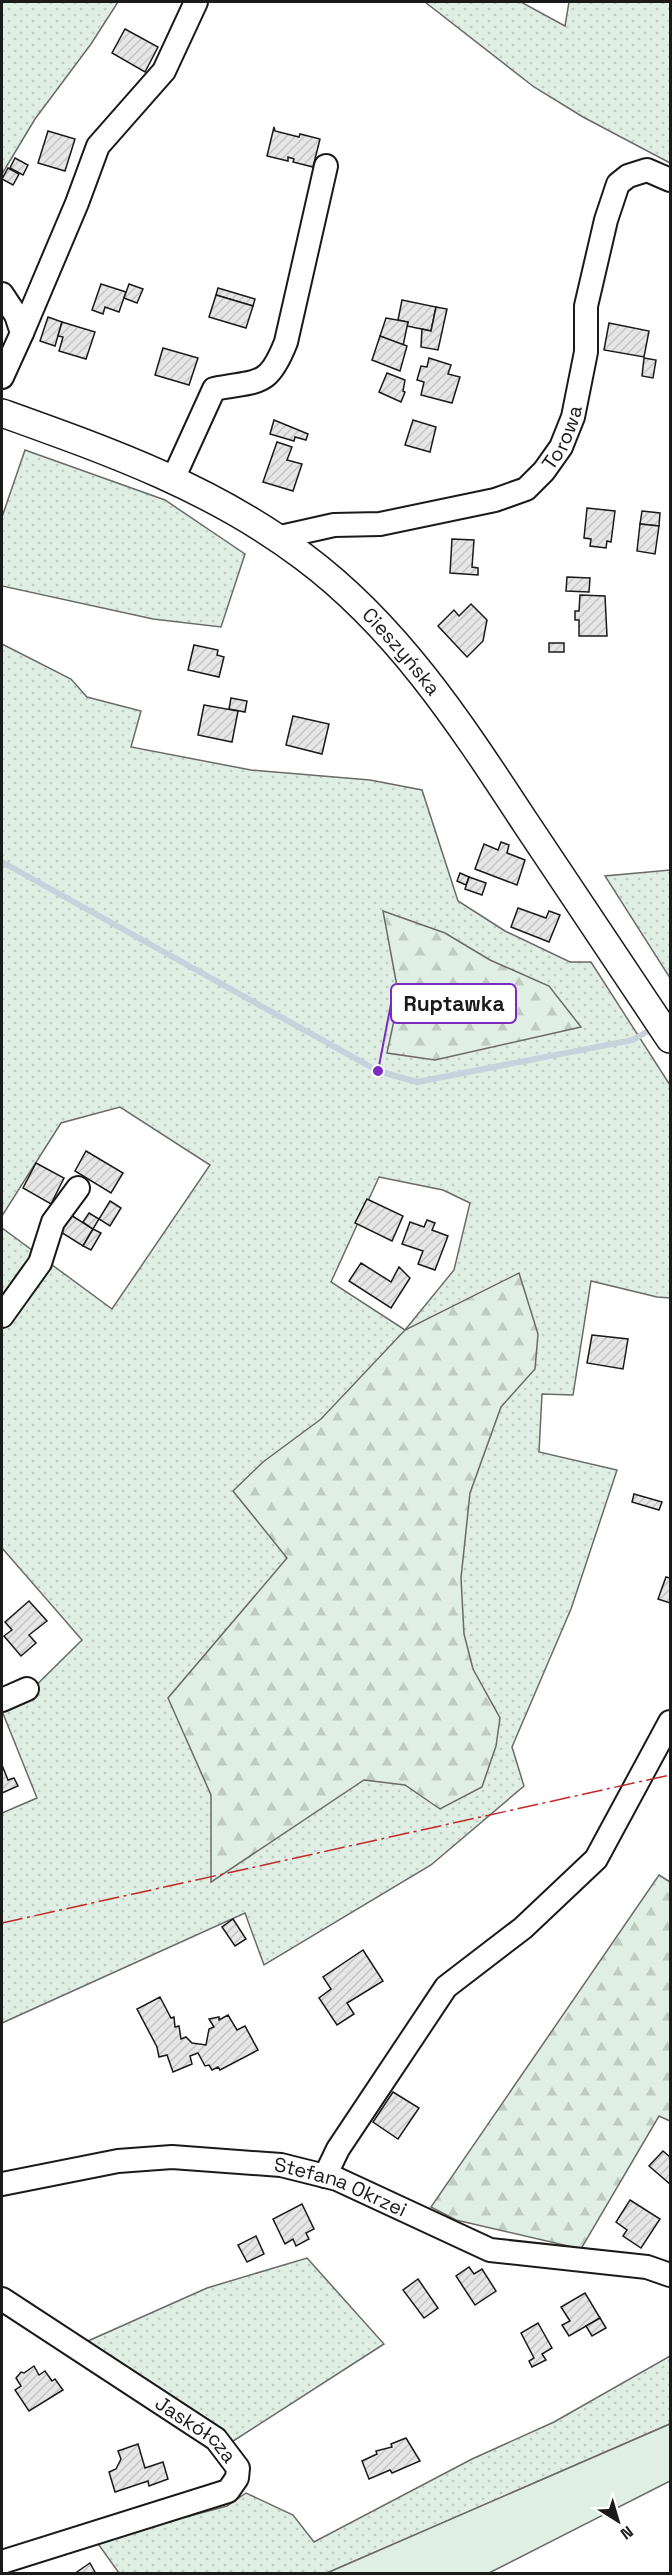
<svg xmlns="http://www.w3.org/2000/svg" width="672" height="2575" font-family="'Space Grotesk',sans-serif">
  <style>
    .grass { fill: url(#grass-dots); stroke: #6a6a6a; stroke-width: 1.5; fill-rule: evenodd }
    .forest { fill: url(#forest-firs); stroke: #6a6a6a; stroke-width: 1.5 }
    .garden { fill: #e0efe3; stroke: #6a6a6a; stroke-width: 1.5 }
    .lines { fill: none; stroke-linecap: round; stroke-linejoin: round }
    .stream { stroke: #c6d2dc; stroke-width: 6 }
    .building { fill: url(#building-hatch); stroke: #1a1a1a; stroke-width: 1.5 }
    .minor-casing { stroke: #1a1a1a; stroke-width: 26 }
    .major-casing { stroke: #1a1a1a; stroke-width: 30 }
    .minor { stroke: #fff; stroke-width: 22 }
    .major { stroke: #fff; stroke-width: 27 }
    .power { stroke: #c62828; stroke-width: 1.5; stroke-dasharray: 21 4.5 3 4.5; stroke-linecap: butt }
    .labels { text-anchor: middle; stroke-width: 4.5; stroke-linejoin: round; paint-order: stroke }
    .street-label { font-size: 20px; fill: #1a1a1a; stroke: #fff }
    .leader { fill: none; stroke: #7b2cbf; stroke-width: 2 }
    .callout-dot { fill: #7b2cbf; stroke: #fff; stroke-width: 2 }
    .callout { fill: #fff; stroke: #7b2cbf; stroke-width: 2 }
    .callout-label { font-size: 21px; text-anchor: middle; font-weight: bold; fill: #1a1a1a }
  </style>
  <defs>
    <pattern id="grass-dots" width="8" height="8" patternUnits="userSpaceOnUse" patternTransform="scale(1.5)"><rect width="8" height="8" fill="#e0efe3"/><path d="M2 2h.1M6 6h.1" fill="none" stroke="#c0ccc2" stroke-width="1.8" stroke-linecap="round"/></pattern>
    <pattern id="forest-firs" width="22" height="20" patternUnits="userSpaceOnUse" patternTransform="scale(1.5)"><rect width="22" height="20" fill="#e0efe3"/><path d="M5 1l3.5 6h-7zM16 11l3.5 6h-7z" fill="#c0ccc2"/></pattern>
    <pattern id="building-hatch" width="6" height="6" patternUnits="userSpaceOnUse" patternTransform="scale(1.5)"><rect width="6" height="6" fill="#e6e6e6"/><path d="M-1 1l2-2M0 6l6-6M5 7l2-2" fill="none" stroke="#c5c5c5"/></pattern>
  </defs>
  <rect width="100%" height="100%" fill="#fff"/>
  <g class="grass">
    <polygon points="2,2 118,2 91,44 35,119 2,174"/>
    <polygon points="425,2 521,2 565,26 569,2 670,2 670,163 583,117 534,87"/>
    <polygon points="25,450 165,500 245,554 221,627 153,619 2,586 2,517"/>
    <path d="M2,644L71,679L87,697L141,711L131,747L251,770L370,780L422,790L458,901L505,931L570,962H591L670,1085V1298L657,1297L591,1281L573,1395L542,1394L539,1452L617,1470L571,1609L512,1747L524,1786L431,1865L264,1965L245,1913L2,2023V1813L37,1798L2,1711L16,1705L82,1640L2,1548V1228L112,1309L210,1165L120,1107L61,1123L2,1216ZM379,1177L443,1190L470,1203L454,1270L405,1330L331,1282Z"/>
    <polygon points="670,870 670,978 605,876"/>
    <polygon points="307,2258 384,2344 230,2443 88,2341 207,2288"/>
    <polygon points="670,2356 670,2424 327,2573 119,2573 96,2541 227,2506 246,2493 293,2515 314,2542 472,2459 554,2422"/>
  </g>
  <g class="forest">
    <polygon points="383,911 445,933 490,960 549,986 581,1027 435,1060 387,1053 399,997"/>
    <polygon points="519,1273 538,1334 535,1369 501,1407 470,1493 461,1578 464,1634 473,1669 500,1718 496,1746 482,1787 440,1809 405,1785 364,1780 211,1882 211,1795 168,1698 287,1558 233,1491 263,1462 321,1419 405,1330"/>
    <polygon points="659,1875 670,1882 670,2121 659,2116 581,2249 456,2220 431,2207"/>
  </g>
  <polygon class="garden" points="670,2424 670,2481 489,2573 327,2573"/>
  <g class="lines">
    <polyline class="stream" points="2,862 378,1071 417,1082 633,1040 655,1027"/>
  </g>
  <g class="building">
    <polygon points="125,29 158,47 145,72 112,53"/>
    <polygon points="274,127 275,131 299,137 300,134 320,139 313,167 293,162 294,159 288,157 288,161 267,156"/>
    <polygon points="48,131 75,139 65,171 38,163"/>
    <polygon points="15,158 28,165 23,175 10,168"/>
    <polygon points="8,168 19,174 13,185 2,179"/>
    <polygon points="101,284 126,292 119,312 105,307 103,314 92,310"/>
    <polygon points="129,284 143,289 137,303 124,298"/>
    <polygon points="218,288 255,299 253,306 216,295"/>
    <polygon points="216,295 253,306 246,328 209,317"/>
    <polygon points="402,300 436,307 431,331 407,326 408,322 398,320"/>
    <polygon points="436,307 447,309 438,350 421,347 422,329 431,331"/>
    <polygon points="48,317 62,322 55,346 40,341"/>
    <polygon points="386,318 408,322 403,346 380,336"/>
    <polygon points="62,322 95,332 86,359 59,351 63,337 58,336"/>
    <polygon points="609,323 649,331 644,357 604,350"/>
    <polygon points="380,336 407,346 400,371 372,360"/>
    <polygon points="163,348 198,358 189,385 155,375"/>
    <polygon points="429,358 451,365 448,374 460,377 452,403 421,395 424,382 417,380 421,366 427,367"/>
    <polygon points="644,358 656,360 653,378 642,376"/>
    <polygon points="387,373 405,380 403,391 405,392 401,402 379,392"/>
    <polygon points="274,420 308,434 306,440 295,437 294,441 270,434"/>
    <polygon points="413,420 436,427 430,452 405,445"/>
    <polygon points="277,442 292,447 287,460 302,464 293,491 263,482"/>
    <polygon points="587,508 615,511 611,542 607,541 606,548 590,546 591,539 584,538"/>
    <polygon points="642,511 660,513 659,526 640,524"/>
    <polygon points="640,524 659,526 655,554 637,551"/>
    <polygon points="452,539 474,540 472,567 478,568 478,575 450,573"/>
    <polygon points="567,577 590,578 589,592 566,591"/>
    <polygon points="580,595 605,596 607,636 579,636 579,620 575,620 575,611 579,611"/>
    <polygon points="471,604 487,620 483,641 467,657 438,626 454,610 459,616"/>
    <rect x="549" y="643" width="15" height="9"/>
    <polygon points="194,645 218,650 217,655 224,657 219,677 188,670"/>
    <polygon points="231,698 247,701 245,712 229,709"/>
    <polygon points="204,705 238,711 232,742 198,735"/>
    <polygon points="293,716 329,724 322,754 286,745"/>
    <polygon points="501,842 509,845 507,853 525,860 517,885 475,869 484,844 498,850"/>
    <polygon points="460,873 469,877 466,885 457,881"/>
    <polygon points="469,877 486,883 482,895 465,889"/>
    <polygon points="518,908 546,918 549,911 560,915 549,942 511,927"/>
    <polygon points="86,1151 123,1173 111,1193 75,1171"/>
    <polygon points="36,1163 64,1178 51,1204 23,1188"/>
    <polygon points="367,1199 403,1216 392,1241 355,1223"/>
    <polygon points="110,1201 121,1208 110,1226 99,1219"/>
    <polygon points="66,1212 93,1229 83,1246 56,1229"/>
    <polygon points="89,1213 99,1219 93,1229 83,1222"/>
    <polygon points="427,1220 435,1223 432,1230 448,1236 435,1270 418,1264 423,1251 402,1244 410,1222 424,1227"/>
    <polygon points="93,1229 101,1233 91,1250 83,1246"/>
    <polygon points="361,1263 391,1282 399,1267 410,1278 391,1308 349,1281"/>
    <polygon points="592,1335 628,1339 623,1369 587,1363"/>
    <polygon points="634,1494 662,1502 659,1510 632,1502"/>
    <polygon points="666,1577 670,1578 670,1603 658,1599"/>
    <polygon points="29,1601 47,1621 29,1635 36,1643 21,1656 4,1636 12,1630 5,1622"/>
    <polygon points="2,1765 8,1780 14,1778 18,1786 2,1793"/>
    <polygon points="233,1919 246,1939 235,1946 222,1927"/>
    <polygon points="363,1950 383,1981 347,2003 354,2014 337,2025 319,1998 331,1989 323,1977"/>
    <polygon points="160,1997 171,2018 174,2017 175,2027 179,2026 181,2039 186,2037 192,2043 206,2045 209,2029 214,2027 209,2019 219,2017 219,2020 228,2015 237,2030 245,2026 258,2050 220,2070 218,2067 212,2070 209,2065 205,2066 198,2053 190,2056 192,2064 173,2072 167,2055 159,2057 157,2047 137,2009"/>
    <polygon points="393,2092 419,2108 398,2139 373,2122"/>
    <polygon points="663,2151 670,2157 670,2184 649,2166"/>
    <polygon points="630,2200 660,2219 641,2248 623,2236 627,2230 616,2222"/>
    <polygon points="302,2204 314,2229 306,2233 309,2239 296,2246 293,2239 285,2244 273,2219"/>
    <polygon points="256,2236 264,2254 247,2262 238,2245"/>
    <polygon points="469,2267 474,2274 482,2269 496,2291 475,2305 456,2276"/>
    <polygon points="418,2279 438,2308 424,2318 403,2290"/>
    <polygon points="585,2293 600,2318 569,2336 562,2325 570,2321 561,2307"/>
    <polygon points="600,2318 606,2328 592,2336 586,2326"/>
    <polygon points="538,2323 552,2348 542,2354 546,2360 532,2367 529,2361 534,2358 521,2333"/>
    <polygon points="34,2366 39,2375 45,2371 52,2381 55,2379 63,2390 29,2411 15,2390 21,2386 16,2378 21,2372 24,2373"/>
    <polygon points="406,2438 420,2461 392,2473 390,2470 369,2479 362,2461 377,2454 376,2451 392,2447 391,2444"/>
    <polygon points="138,2444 145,2468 163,2462 168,2479 149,2486 148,2481 115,2492 109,2472 116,2469 121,2459 118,2451"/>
    <polygon points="90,2563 96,2574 74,2574"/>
  </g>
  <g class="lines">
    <g class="minor-casing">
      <g id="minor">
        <polyline points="2,294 16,315 22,333 2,377"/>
        <polyline points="22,333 77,203 98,146 164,71 196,2"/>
        <path d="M173,479L214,389C259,380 268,388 286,342L326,166"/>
        <path id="s1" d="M276,538L334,525L380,524L495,500L526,489L544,471L561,447L573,417L586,352V306L606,220L618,184L628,176L647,170L670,180"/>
        <polyline points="2,1316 40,1263 53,1222 78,1188"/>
        <polyline points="2,1700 27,1689"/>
        <polyline points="325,2176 338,2149 446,1987 523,1928 596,1859 670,1722"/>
        <path id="s2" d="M2,2184L118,2161L172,2157L281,2165L337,2179L490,2250L647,2267L670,2275"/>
        <path id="s3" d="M2,2299L216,2439L238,2468L237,2478L228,2491L2,2562"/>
      </g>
    </g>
    <g class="major-casing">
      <g id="major">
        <path id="s4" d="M2,413C108,451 213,488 304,557C398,627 462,726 525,822C574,895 622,967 670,1039"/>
      </g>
    </g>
    <use href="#minor" class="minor"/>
    <use href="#major" class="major"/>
    <polyline class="power" points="2,1923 670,1775"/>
  </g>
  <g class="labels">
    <g class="street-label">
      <text dy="7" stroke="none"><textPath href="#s1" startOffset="320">Torowa</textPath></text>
      <text dy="7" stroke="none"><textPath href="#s4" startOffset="472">Cieszyńska</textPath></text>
      <text dy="7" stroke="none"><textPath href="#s2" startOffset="345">Stefana Okrzei</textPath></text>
      <text dy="7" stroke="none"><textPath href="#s3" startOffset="234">Jaskółcza</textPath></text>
    </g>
  </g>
  <path class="leader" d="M378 1071L391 1004"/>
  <circle class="callout-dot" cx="378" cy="1071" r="6"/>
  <rect class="callout" x="391" y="984" width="125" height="39" rx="6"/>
  <g class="callout-label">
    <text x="454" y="1011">Ruptawka</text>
  </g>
  <rect width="672" height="2575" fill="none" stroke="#1a1a1a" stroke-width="6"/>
  <g transform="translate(618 2521) rotate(143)" stroke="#ffffff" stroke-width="4.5" paint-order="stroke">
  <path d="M0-4.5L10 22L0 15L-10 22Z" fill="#1a1a1a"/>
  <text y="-9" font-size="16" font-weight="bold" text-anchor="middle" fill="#1a1a1a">N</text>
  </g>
</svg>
